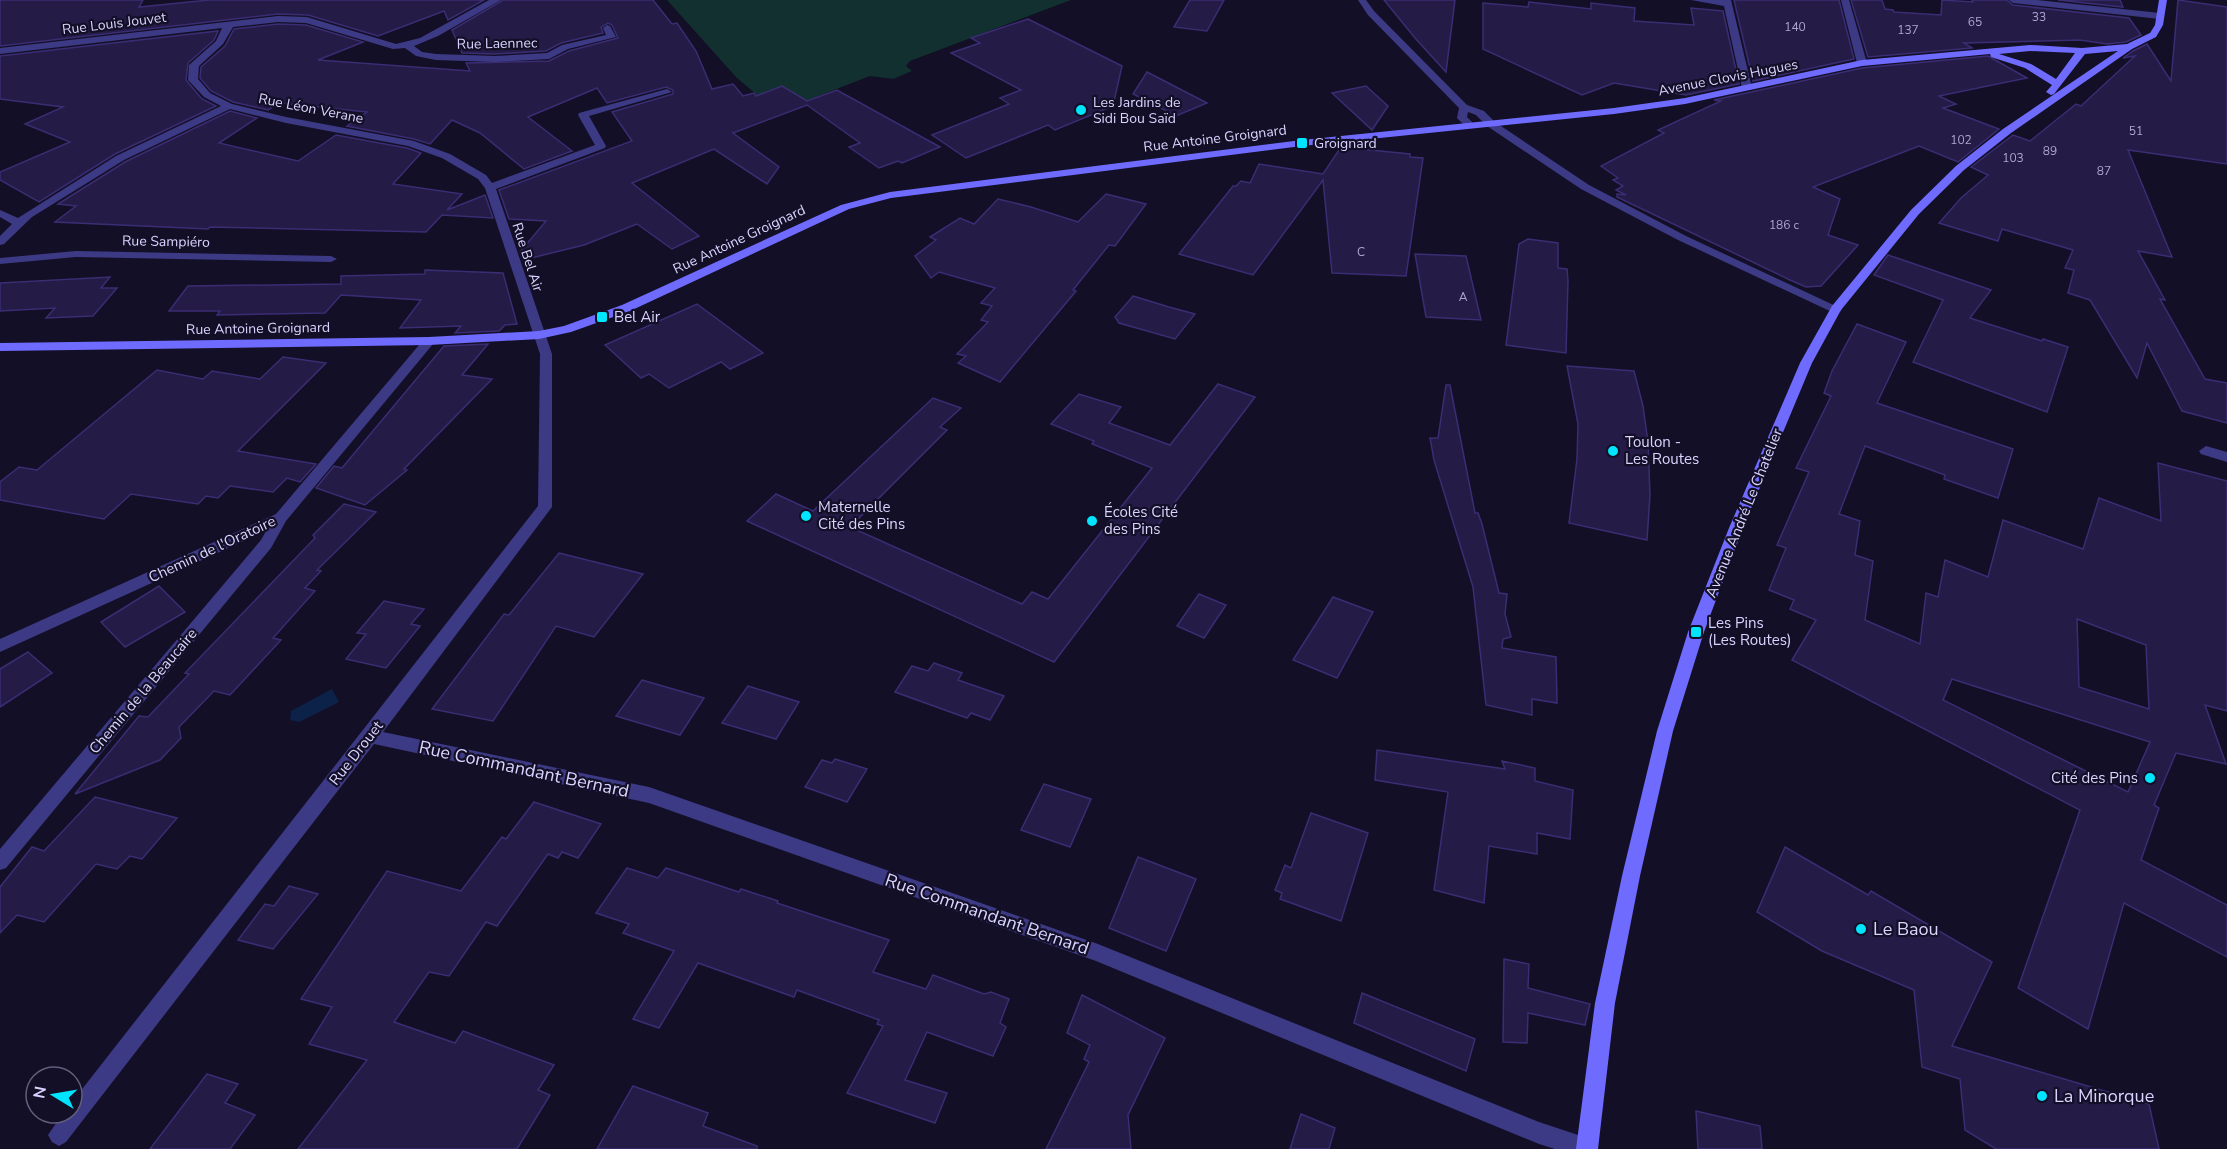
<svg xmlns="http://www.w3.org/2000/svg" width="2227" height="1149" font-family="'Nunito Sans',sans-serif">
  <style>
    .green { fill: #12302f }
    .water { fill: #0c2248 }
    .building { fill: #241b47; stroke: #3b2d73; stroke-width: 1.5; fill-rule: evenodd }
    .lines { fill: none; stroke-linecap: round; stroke-linejoin: round }
    .minor { fill: #3d3a85; fill-rule: evenodd }
    .secondary { fill: #6f6bff; fill-rule: evenodd }
    .poi-dot { fill: #00e5ff; stroke: #130f26; stroke-width: 2 }
    .labels { text-anchor: middle; stroke-width: 4.5; stroke-linejoin: round; paint-order: stroke }
    .number-label { font-size: 12px; fill: #aca6d1 }
    .far-street-label { font-size: 14px; fill: #d9d4ff; stroke: #130f26 }
    .far-poi-label { font-size: 14px; fill: #d9d4ff; stroke: #130f26; text-anchor: start }
    .poi-label { font-size: 15px; fill: #d9d4ff; stroke: #130f26; text-anchor: start }
    .street-label { font-size: 15px; fill: #d9d4ff; stroke: #130f26 }
    .near-street-label { font-size: 18px; fill: #d9d4ff; stroke: #130f26 }
    .near-poi-label { font-size: 18px; fill: #d9d4ff; stroke: #130f26; text-anchor: start }
  </style>
  <rect width="100%" height="100%" fill="#130f26"/>
  <polygon class="green" points="667,0 1071,0 910,61 906,66 912,71 893,79 870,76 777,112 736,77"/>
  <polygon class="water" points="332,689 339,702 299,722 290,720 291,711"/>
  <g class="building">
    <polygon points="0,0 143,0 139,7 209,0 484,0 448,20 444,11 378,36 308,15 278,14 0,46"/>
    <polygon points="503,0 653,0 672,24 677,23 696,51 712,89 733,84 743,96 754,93 756,96 782,86 807,101 837,90 940,147 902,163 898,161 879,168 849,147 860,143 807,105 733,133 779,167 767,184 714,149 632,183 699,236 672,249 637,224 584,245 523,260 520,252 546,221 509,219 499,190 632,141 612,112 673,94 673,90 666,87 607,103 597,88 528,117 572,151 524,169 480,133 452,120 430,144 414,139 347,126 367,112 280,103 268,110 233,102 211,91 200,78 201,67 225,46 234,29 278,24 306,25 363,42 318,60 470,71 466,63 549,61 569,51 618,38 612,25 608,23 601,27 603,33 561,43 546,51 495,54 462,53 452,30"/>
    <polygon points="1190,0 1224,0 1207,31 1174,27"/>
    <polygon points="1384,0 1455,0 1446,72 1415,38"/>
    <polygon points="1734,0 1839,0 1854,59 1753,81"/>
    <polygon points="1851,0 1882,0 1885,9 1893,10 1894,12 1941,15 1942,0 1973,2 1972,0 2007,0 2013,5 2129,18 2141,35 2126,42 2107,44 2080,40 1964,43 1972,48 1868,57"/>
    <polygon points="2058,0 2120,0 2123,7"/>
    <polygon points="2178,0 2227,7 2227,164 2128,150 2172,257 2138,251 2165,300 2160,299 2205,379 2227,383 2227,423 2182,411 2147,343 2137,378 2090,300 2068,293 2074,270 2065,268 2073,250 2002,229 1998,241 1939,223 1961,198 1988,175 1971,167 2013,135 2030,141 2076,104 2081,106 2135,56 2123,58 2133,51 2147,44 2171,81"/>
    <polygon points="1529,2 1591,9 1591,3 1635,8 1634,21 1694,25 1691,8 1723,11 1739,84 1686,95 1614,83 1582,95 1483,49 1483,3 1528,7"/>
    <polygon points="1028,19 1122,66 1113,106 1055,130 1048,125 966,158 932,135 1009,104 1000,98 1021,90 951,53 980,43 971,38"/>
    <polygon points="218,31 214,40 188,63 186,80 202,99 216,106 115,154 39,202 0,180 0,172 70,142 25,124 63,107 0,99 0,56"/>
    <polygon points="1988,56 2027,78 1939,96 1956,104 1943,108 1999,129 1958,162 1919,146 1813,187 1840,199 1828,235 1858,245 1821,286 1806,287 1790,280 1617,197 1617,194 1626,195 1616,190 1623,186 1613,180 1618,178 1601,166 1664,133 1658,130 1721,101 1714,100 1862,68"/>
    <polygon points="1147,72 1207,103 1176,116 1133,94"/>
    <polygon points="1366,86 1388,106 1372,130 1332,93"/>
    <polygon points="230,111 257,118 219,143 298,161 336,135 407,148 421,153 393,184 462,194 447,210 485,195 493,218 442,215 426,232 210,227 208,229 55,222 76,206 58,204 125,162"/>
    <polygon points="1341,147 1410,154 1410,157 1423,158 1406,276 1332,273 1323,180 1253,275 1179,254 1233,186 1236,186 1241,181 1250,183 1259,164 1323,174"/>
    <polygon points="1106,194 1146,204 1115,246 1109,245 1073,290 1076,291 1000,382 958,363 966,356 957,354 988,322 981,320 992,306 981,303 995,288 939,272 931,278 915,256 936,240 930,237 960,218 974,224 998,199 1031,207 1078,222"/>
    <polygon points="1528,239 1558,243 1558,268 1567,269 1568,281 1566,353 1506,345 1519,244"/>
    <polygon points="1415,254 1466,256 1481,320 1426,317"/>
    <polygon points="1888,255 1991,290 1970,318 2042,341 2043,339 2068,347 2047,412 1913,362 1943,300 1874,275"/>
    <polygon points="425,270 503,273 517,324 505,325 499,331 455,333 461,326 400,328 421,300 341,295 325,313 217,315 220,311 169,311 188,286 341,284 341,276 425,274"/>
    <polygon points="110,277 101,288 117,288 93,316 46,318 55,308 0,311 0,283"/>
    <polygon points="1133,296 1169,307 1195,314 1175,339 1119,323 1115,317"/>
    <polygon points="697,304 763,353 730,369 721,362 669,388 649,374 641,378 605,345"/>
    <path d="M1857,324L1906,342L1877,403L2013,449L1998,498L1944,479L1945,475L1865,446L1839,514L1860,521L1855,555L1873,561L1865,620L1920,644L1926,593L1938,597L1945,560L1988,577L2003,520L2083,549L2099,498L2161,521L2158,463L2227,481V711L2205,705L2226,764L2176,753L2154,805L2159,808L2141,860L2227,905V957L2124,903L2088,1029L2018,988L2080,810L1792,660L1816,620L1790,609L1794,600L1769,590L1786,548L1777,545L1809,472L1796,468L1831,396L1824,393L1832,371ZM2077,619L2146,645L2149,709L2079,687ZM1952,679L2150,742L2128,792L1943,700Z"/>
    <polygon points="488,344 462,375 492,379 404,469 407,470 365,505 316,488 334,466 342,468 444,346"/>
    <polygon points="283,357 326,363 238,451 316,464 300,482 287,478 273,492 230,486 218,498 206,496 198,504 131,494 104,519 0,500 0,482 19,467 37,470 157,370 203,379 212,371 260,379"/>
    <polygon points="1567,366 1634,371 1643,406 1648,442 1650,495 1647,540 1569,523 1577,459 1578,424"/>
    <polygon points="1218,384 1255,397 1054,662 747,521 776,494 813,511 933,398 961,408 940,427 947,430 850,527 1022,604 1032,592 1048,599 1152,468 1092,444 1094,441 1051,424 1079,394 1121,407 1109,423 1170,445"/>
    <polygon points="1446,385 1450,385 1475,513 1478,513 1482,524 1499,593 1507,594 1505,614 1511,637 1503,639 1502,648 1556,657 1557,703 1532,699 1532,715 1486,705 1473,587 1434,460 1430,438 1438,438"/>
    <polygon points="344,504 376,512 317,570 321,571 305,588 315,591 273,638 281,640 230,695 214,691 179,727 181,738 160,760 75,794 139,716 148,717 189,674 185,673 315,538 313,535"/>
    <polygon points="559,553 643,574 594,637 556,626 493,721 432,709 504,614 509,615"/>
    <polygon points="159,586 185,612 125,647 101,622"/>
    <polygon points="1199,594 1226,605 1204,638 1177,626"/>
    <polygon points="1333,597 1373,612 1337,678 1293,660"/>
    <polygon points="384,601 424,609 411,624 420,626 386,668 346,659 366,634 357,633"/>
    <polygon points="28,652 52,673 0,707 0,669"/>
    <polygon points="934,663 962,673 958,680 1004,696 990,720 971,713 967,718 895,692 912,666 928,671"/>
    <polygon points="642,680 704,698 680,735 616,716"/>
    <polygon points="748,686 799,702 776,739 722,723"/>
    <polygon points="1377,750 1505,769 1502,761 1535,768 1535,781 1573,790 1570,839 1537,833 1537,854 1489,846 1484,903 1434,890 1448,792 1375,780"/>
    <polygon points="835,759 867,769 847,802 805,787 822,760 832,763"/>
    <polygon points="1044,784 1091,799 1070,847 1021,830"/>
    <polygon points="95,797 177,818 142,859 130,856 117,869 96,864 44,922 17,915 0,933 0,887 32,847 44,851"/>
    <polygon points="534,802 601,824 578,858 562,852 558,858 548,854 497,926 486,922 449,976 429,972 394,1022 455,1043 463,1031 554,1065 538,1090 550,1095 517,1149 298,1149 367,1060 309,1044 332,1007 301,999 387,871 461,891 502,837 506,839"/>
    <polygon points="1311,813 1368,833 1341,921 1280,899 1282,893 1275,890 1285,865 1291,868"/>
    <polygon points="1785,847 1868,895 1871,891 1992,962 1952,1046 2149,1104 2159,1149 1996,1149 1965,1130 1960,1079 1922,1067 1914,990 1822,951 1757,912"/>
    <polygon points="1138,857 1196,879 1166,951 1109,928"/>
    <polygon points="627,868 658,878 666,868 739,892 741,889 778,901 777,903 889,940 873,972 926,989 933,975 984,994 991,992 1009,999 1000,1023 1006,1027 993,1056 927,1032 905,1080 947,1093 935,1123 847,1093 883,1026 877,1024 879,1020 797,990 794,997 698,963 659,1028 633,1019 674,951 623,933 629,924 596,913"/>
    <polygon points="289,886 318,894 273,949 238,940 265,904 274,906"/>
    <polygon points="1504,959 1529,964 1528,988 1590,1004 1585,1025 1528,1013 1527,1043 1503,1042"/>
    <polygon points="1362,993 1475,1039 1466,1071 1354,1023"/>
    <polygon points="1082,995 1165,1038 1128,1115 1131,1149 1046,1149 1089,1062 1084,1059 1090,1045 1067,1033"/>
    <polygon points="207,1074 238,1084 225,1103 255,1115 230,1149 150,1149"/>
    <polygon points="633,1086 708,1113 703,1126 757,1146 757,1149 597,1149"/>
    <polygon points="1696,1111 1760,1126 1762,1149 1698,1149"/>
    <polygon points="1301,1114 1335,1128 1329,1149 1290,1149"/>
  </g>
  <g class="lines">
    <g class="minor">
      <polygon points="489,0 501,0 438,36 414,46 422,52 436,54 495,56 547,53 562,45 606,35 603,28 607,25 610,26 616,37 568,49 549,59 495,62 436,60 416,56 405,48 393,49 306,23 278,22 233,27 223,44 199,66 198,79 210,93 232,104 286,117 414,141 450,154 486,175 492,183 595,145 578,115 579,113 667,89 672,92 589,116 606,146 605,148 496,189 552,354 552,507 383,732 649,787 1098,944 1539,1122 1587,1138 1595,1141 1598,1149 1555,1149 1539,1144 1096,961 649,803 374,744 66,1142 59,1146 52,1142 48,1135 63,1113 72,1113 72,1102 538,506 540,354 485,188 478,179 442,158 408,146 286,123 230,109 124,160 32,217 4,244 0,245 0,236 12,224 0,217 0,210 18,218 116,156 221,106 204,97 188,80 189,65 216,41 222,28 0,54 0,48 278,16 307,17 396,44 420,38"/>
      <polygon points="1358,0 1366,0 1374,11 1467,105 1484,111 1495,122 1589,185 1686,236 1842,309 1840,312 1832,312 1678,240 1581,189 1487,126 1476,115 1468,112 1467,117 1476,126 1467,128 1457,118 1459,108 1368,15"/>
      <polygon points="1691,0 1731,0 1752,88 1750,90 1742,88 1724,6"/>
      <polygon points="1841,0 1849,0 1867,63 1865,65 1857,63"/>
      <polygon points="2009,0 2037,0 2160,13 2164,16 2160,19 2013,3"/>
      <polygon points="76,251 331,256 337,259 331,262 76,257 0,264 0,258"/>
      <polygon points="429,337 435,341 433,344 286,521 271,548 6,868 0,870 0,849 261,540 266,531 0,652 0,639 276,514 425,338"/>
      <polygon points="2206,446 2227,452 2227,462 2201,454 2199,451"/>
    </g>
    <path class="secondary" d="M2159,0H2167L2163,25L2156,37L2132,49L2011,133L1964,170L1919,214L1841,310L1812,363L1743,528L1704,632L1673,731L1640,876L1615,1003L1598,1149H1576L1595,1003L1622,876L1657,731L1688,632L1729,528L1800,363L1832,306L1911,210L1956,166L2003,129L2118,51L2085,54L2054,94L2051,95L2046,92L2052,85L2025,68L1991,57L1990,54L1862,66L1685,104L1614,114L1302,146L891,198L849,209L630,311L571,332L539,339L429,345L0,351V343L429,337L539,331L564,326L622,305L841,205L890,192L1302,140L1614,108L1685,98L1862,60L2030,45L2082,48L2127,44L2150,33L2155,25ZM2030,51L2075,53L2056,79L2031,64L1999,54Z"/>
  </g>
  <g class="poi-dot">
    <circle cx="1081" cy="110" r="6"/>
    <rect x="1296" y="137" width="12" height="12" rx="3"/>
    <rect x="596" y="311" width="12" height="12" rx="3"/>
    <circle cx="1613" cy="451" r="6"/>
    <circle cx="806" cy="516" r="6"/>
    <circle cx="1092" cy="521" r="6"/>
    <rect x="1690" y="626" width="12" height="12" rx="3"/>
    <circle cx="2150" cy="778" r="6"/>
    <circle cx="1861" cy="929" r="6"/>
    <circle cx="2042" cy="1096" r="6"/>
  </g>
  <g class="labels">
    <g class="number-label">
      <text x="2039" y="21">33</text>
      <text x="1975" y="26">65</text>
      <text x="1795" y="31">140</text>
      <text x="1908" y="34">137</text>
      <text x="2136" y="135">51</text>
      <text x="1961" y="144">102</text>
      <text x="2050" y="155">89</text>
      <text x="2013" y="162">103</text>
      <text x="2104" y="175">87</text>
      <text x="1784" y="229">186 c</text>
      <text x="1361" y="256">C</text>
      <text x="1463" y="301">A</text>
    </g>
    <g class="far-street-label">
      <text transform="translate(114 23) rotate(-7)" y="5">Rue Louis Jouvet</text>
      <text transform="translate(497 43) rotate(-1)" y="5">Rue Laennec</text>
      <text transform="translate(1728 77) rotate(-11)" y="5">Avenue Clovis Hugues</text>
      <text transform="translate(311 108) rotate(11)" y="5">Rue Léon Verane</text>
      <text transform="translate(1215 138) rotate(-7)" y="5">Rue Antoine Groignard</text>
      <text transform="translate(739 239) rotate(-25)" y="5">Rue Antoine Groignard</text>
      <text transform="translate(166 241) rotate(1)" y="5">Rue Sampiéro</text>
      <text transform="translate(528 257) rotate(72)" y="5">Rue Bel Air</text>
      <text transform="translate(258 328) rotate(-1)" y="5">Rue Antoine Groignard</text>
    </g>
    <g class="far-poi-label">
      <text x="1093" y="107">Les Jardins de<tspan x="1093" dy="16">Sidi Bou Saïd</tspan></text>
      <text x="1314" y="148">Groignard</text>
    </g>
    <g class="poi-label">
      <text x="614" y="322">Bel Air</text>
      <text x="1625" y="447">Toulon -<tspan x="1625" dy="17">Les Routes</tspan></text>
      <text x="818" y="512">Maternelle<tspan x="818" dy="17">Cité des Pins</tspan></text>
      <text x="1104" y="517">Écoles Cité<tspan x="1104" dy="17">des Pins</tspan></text>
      <text x="1708" y="628">Les Pins<tspan x="1708" dy="17">(Les Routes)</tspan></text>
      <text x="2138" y="783" text-anchor="end">Cité des Pins</text>
    </g>
    <g class="street-label">
      <text transform="translate(1744 513) rotate(-68)" y="5">Avenue André Le Chatelier</text>
      <text transform="translate(212 549) rotate(-25)" y="5">Chemin de l'Oratoire</text>
      <text transform="translate(143 691) rotate(-50)" y="5">Chemin de la Beaucaire</text>
      <text transform="translate(356 753) rotate(-52)" y="5">Rue Drouet</text>
    </g>
    <g class="near-street-label">
      <text transform="translate(524 769) rotate(12)" y="6">Rue Commandant Bernard</text>
      <text transform="translate(987 914) rotate(19)" y="6">Rue Commandant Bernard</text>
    </g>
    <g class="near-poi-label">
      <text x="1873" y="935">Le Baou</text>
      <text x="2054" y="1102">La Minorque</text>
    </g>
  </g>
  <g transform="translate(54 1095) rotate(281)"><circle r="28" fill="#130f26" stroke="#625e7d" stroke-width="1.5"/>
  <path d="M0-4.5L10 22L0 15L-10 22Z" fill="#00e5ff"/>
  <text y="-9" font-size="16" font-weight="bold" text-anchor="middle" fill="#d9d4ff">N</text>
  </g>
</svg>
